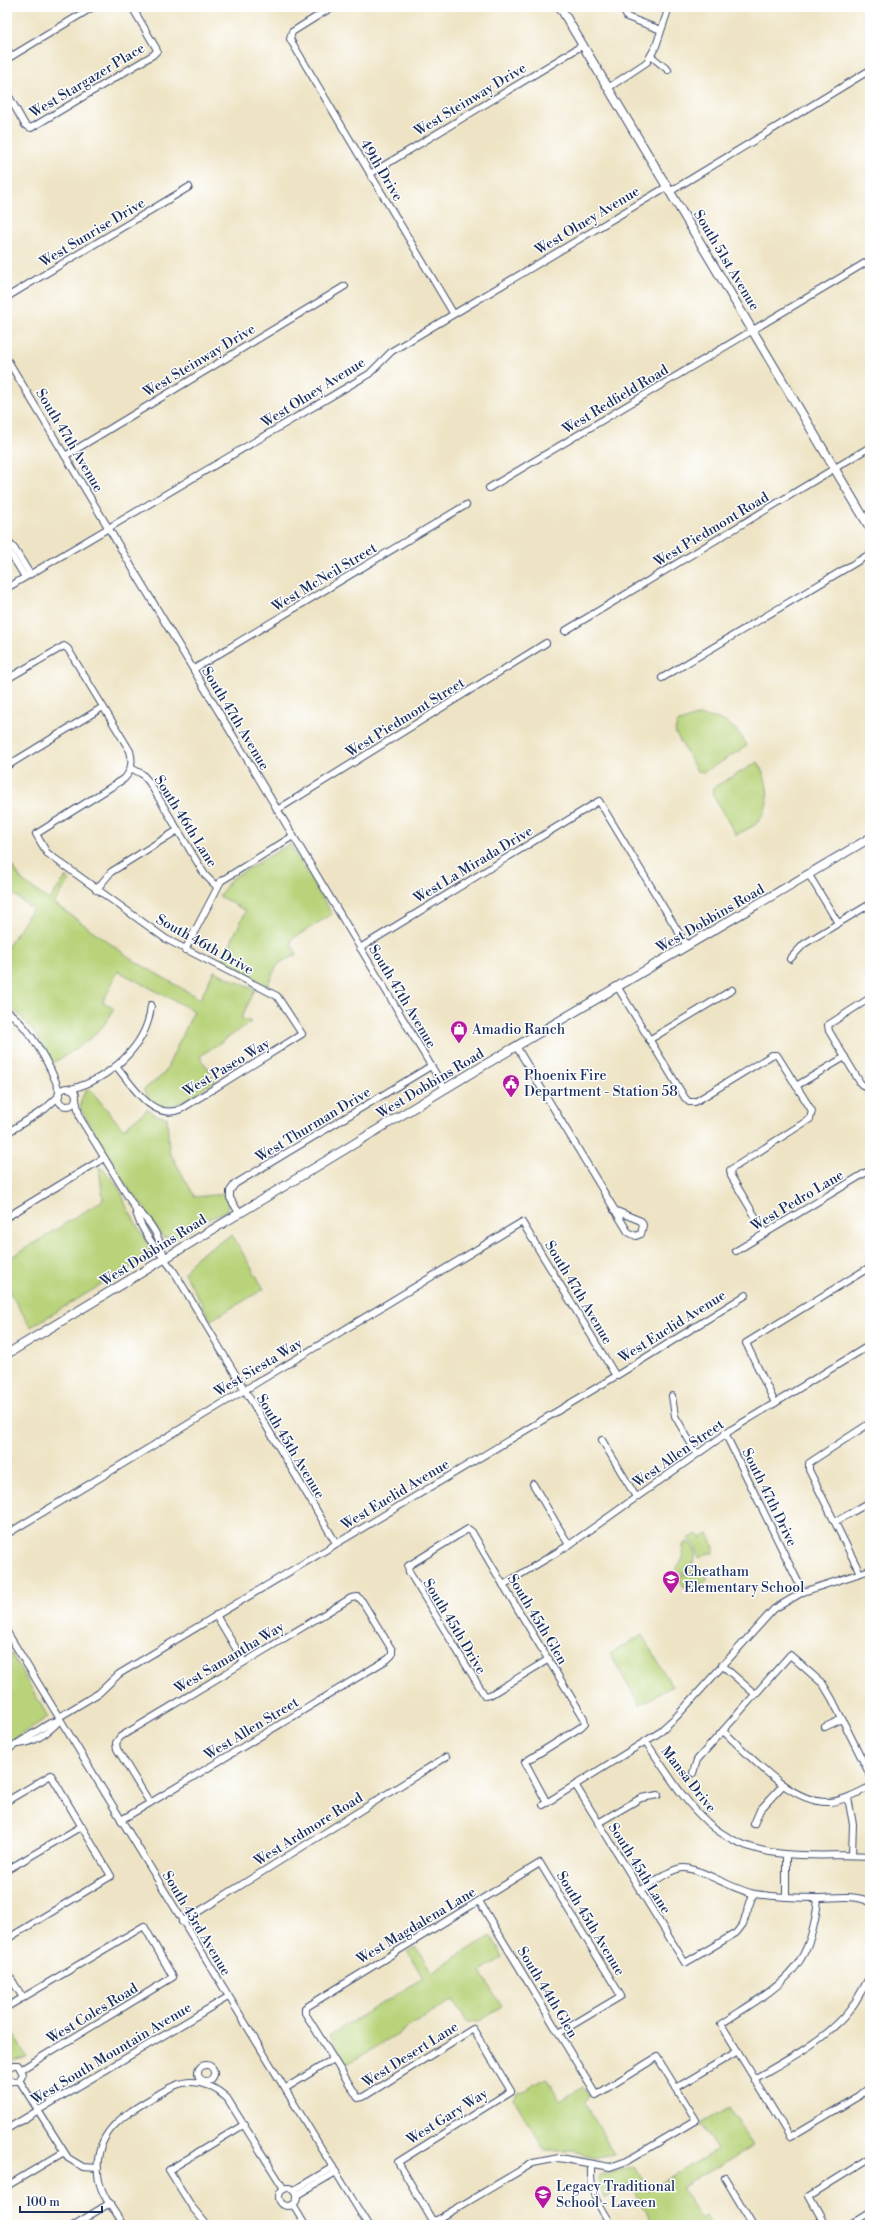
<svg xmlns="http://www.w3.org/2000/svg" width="877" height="2232" font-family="'Libre Bodoni',serif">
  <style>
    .green { fill: #b8d379; stroke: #6a816c }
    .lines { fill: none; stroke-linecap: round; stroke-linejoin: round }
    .minor-casing { stroke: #3b4a6d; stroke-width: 8 }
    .major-casing { stroke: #3b4a6d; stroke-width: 10 }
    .minor { stroke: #fff; stroke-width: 6 }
    .major { stroke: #fff; stroke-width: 8 }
    .labels { text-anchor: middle; stroke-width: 3; stroke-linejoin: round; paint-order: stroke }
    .street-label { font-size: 14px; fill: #1b2f5e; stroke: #fff }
    .poi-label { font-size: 14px; fill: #1b2f5e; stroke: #fff; text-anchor: start }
  </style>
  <rect width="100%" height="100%" fill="#fff"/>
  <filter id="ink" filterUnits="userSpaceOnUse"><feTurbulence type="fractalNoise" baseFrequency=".025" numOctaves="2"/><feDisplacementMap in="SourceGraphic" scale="8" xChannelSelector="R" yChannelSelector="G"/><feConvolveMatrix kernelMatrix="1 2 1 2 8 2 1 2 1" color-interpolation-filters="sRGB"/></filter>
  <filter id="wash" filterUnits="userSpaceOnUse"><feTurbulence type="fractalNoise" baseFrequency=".012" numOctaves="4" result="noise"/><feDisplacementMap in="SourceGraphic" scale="16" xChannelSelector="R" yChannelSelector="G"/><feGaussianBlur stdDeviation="0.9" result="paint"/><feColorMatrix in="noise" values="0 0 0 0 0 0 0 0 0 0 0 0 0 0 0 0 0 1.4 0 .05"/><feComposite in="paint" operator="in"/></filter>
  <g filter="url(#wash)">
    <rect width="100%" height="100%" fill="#eee4c5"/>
    <g class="green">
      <path d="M696,716C719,716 737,724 747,746L704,772L697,771L675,732L677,723Z"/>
      <path d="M758,762C768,779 773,805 758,822C753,827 743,831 736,835L713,796L714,787Z"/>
      <polygon points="290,844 332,914 292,939 291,944 297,954 278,964 267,986 221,962 246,911 219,896 231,879"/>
      <path d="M7,857L22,881L49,900L66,877L70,880L54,903L133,960L200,999L214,971L255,990L241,1018L251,1022L200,1056L215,1081C202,1089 174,1112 159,1105C152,1103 148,1095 143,1090L164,1074L194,1011L118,971L103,1002L114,1009C101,1035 78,1048 53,1063C40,1041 29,1020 7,1005V948L32,909L7,889Z"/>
      <path d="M89,1088L123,1129L148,1109L155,1115L167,1117L169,1151L195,1197L224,1194L229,1204L226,1211L199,1223L175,1239L162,1237L140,1202L130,1191L81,1110C79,1102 83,1093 89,1088Z"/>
      <path d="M99,1167C109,1171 124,1194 125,1204L150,1248L149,1256L31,1327L7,1288V1260L103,1200Z"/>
      <polygon points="232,1235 264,1289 211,1320 184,1273 197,1256"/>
      <polygon points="698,1534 701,1538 708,1534 714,1547 714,1553 708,1553 699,1558 696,1548 688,1539"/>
      <path d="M687,1542C702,1551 695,1567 681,1574L676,1569L683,1558V1545Z"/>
      <polygon points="697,1565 708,1578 694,1591 690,1584 684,1587 678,1577 690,1573"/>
      <polygon points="642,1635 672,1686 640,1705 610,1654"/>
      <polygon points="7,1647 48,1717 7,1743"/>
      <polygon points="491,1936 503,1957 481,1972 502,2007 478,2022 467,2023 453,2000 346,2065 330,2035 423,1978 408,1952 416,1947 432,1972"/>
      <polygon points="7,2023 27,2057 7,2063"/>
      <polygon points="546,2078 560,2101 583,2087 589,2096 585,2103 615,2155 597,2158 574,2151 545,2151 514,2099 517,2092 524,2091"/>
      <polygon points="729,2107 753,2146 681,2188 700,2218 706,2215 712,2225 654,2225 629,2184 604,2199 600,2187 599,2174 618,2171 634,2166 649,2190 717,2150 701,2124"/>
    </g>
  </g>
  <g filter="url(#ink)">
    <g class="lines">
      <g class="minor-casing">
        <g id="minor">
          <polyline points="332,7 292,32 290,39 453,313"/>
          <polyline points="622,7 627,17 661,30"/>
          <polyline points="744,7 748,7"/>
          <polyline points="651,56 668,70"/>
          <polyline points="7,59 93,7"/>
          <polyline points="608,88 647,62 656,46 669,7"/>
          <polyline points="7,93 25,125 31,128 153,55 157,51 156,48 132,7"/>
          <polyline points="370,174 583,45"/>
          <polyline points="671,191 870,70"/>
          <polyline points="7,297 189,187"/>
          <polyline points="7,359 445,1089"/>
          <polyline points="65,456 345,286"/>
          <polyline points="489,488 870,260"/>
          <polyline points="7,541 14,548 30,574"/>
          <polyline points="7,548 25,577"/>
          <polyline points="7,588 369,374 392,351 668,186"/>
          <polyline points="565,631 870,447"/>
          <polyline points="194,669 466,505"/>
          <polyline points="662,678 870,554"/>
          <path d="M7,679L64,646L68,649L130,751C133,762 132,771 124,779L36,834L47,853L166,939L277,996L302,1034L181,1109C152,1122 132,1084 116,1066"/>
          <polyline points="7,766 103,707"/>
          <polyline points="131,768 142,774 149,782 205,875 217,887"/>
          <polyline points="277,810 546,643"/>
          <polyline points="809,875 838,923"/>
          <polyline points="96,890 111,872 178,830"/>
          <polyline points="360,948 599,801 687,946"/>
          <polyline points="185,950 221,881 293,836"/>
          <polyline points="790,959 804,944 870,904"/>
          <polyline points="617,986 685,1098 689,1102 695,1102 772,1055 777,1055 812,1111 810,1119 730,1170 731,1176 765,1233"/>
          <polyline points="870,998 828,1025 829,1031 861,1084 866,1087 870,1086"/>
          <path d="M7,1011C30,1027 51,1066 60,1093"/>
          <polyline points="649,1040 732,990"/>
          <polyline points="516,1046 628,1232 636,1236 641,1234 643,1225 641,1221 614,1210"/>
          <polyline points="796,1086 845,1057"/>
          <circle cx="67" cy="1097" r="9"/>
          <path d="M71,1089C109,1079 148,1046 151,1005"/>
          <path d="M76,1100L80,1118L135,1208C150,1221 161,1239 164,1258"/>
          <polyline points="7,1133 45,1109 59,1096"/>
          <path d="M135,1208C141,1234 160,1252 175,1273L336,1543"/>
          <polyline points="239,1213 230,1198 230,1191 235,1184 431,1066"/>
          <polyline points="7,1217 104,1158"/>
          <polyline points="736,1251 870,1170"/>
          <polyline points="672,1396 675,1416 697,1454"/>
          <polyline points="775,1403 746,1343 870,1267"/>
          <polyline points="725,1433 803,1592"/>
          <polyline points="602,1440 636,1497"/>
          <polyline points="533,1484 569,1545"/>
          <polyline points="835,1522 870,1502"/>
          <polyline points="7,1534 522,1222 616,1376"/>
          <polyline points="860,1573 809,1470 809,1463 870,1423"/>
          <polyline points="503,1585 569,1545 734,1428 870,1345"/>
          <polyline points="216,1615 244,1662"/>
          <polyline points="7,1632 368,2225"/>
          <polyline points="722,1665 755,1694"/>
          <polyline points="59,1717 99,1693 119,1674 616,1376 746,1295"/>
          <polyline points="825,1727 842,1719"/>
          <path d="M723,1731C750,1755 789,1802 827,1802C842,1802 857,1793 870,1787"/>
          <path d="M646,1742C685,1799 709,1847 784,1854C813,1857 842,1854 870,1856"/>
          <path d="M18,1744C34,1743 49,1732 60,1720"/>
          <polyline points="7,1750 50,1723 60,1720"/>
          <polyline points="693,1773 697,1760 790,1655 823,1684 832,1699 870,1775"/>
          <polyline points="576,1786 685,1963 736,1933 743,1924 753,1894"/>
          <polyline points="848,1798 853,1824 852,1855"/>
          <polyline points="7,1801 51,1775 111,1876 7,1939"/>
          <path d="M547,1803L525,1762L581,1727L585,1723L584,1718C546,1656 508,1594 472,1532L468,1529L408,1566L409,1572L485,1696L490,1695L549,1659"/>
          <polyline points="543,1805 657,1734 677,1716 774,1609 803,1592 870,1570"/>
          <polyline points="121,1820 150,1803 388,1659 392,1655 392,1650 362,1601 358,1597 351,1598 120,1737 116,1743 117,1749 150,1803"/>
          <polyline points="598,1823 641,1798 658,1795"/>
          <polyline points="754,1824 760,1810 783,1785"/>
          <polyline points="7,1870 82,1826"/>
          <path d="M640,1891C652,1884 669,1869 683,1868C699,1867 733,1890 755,1894C776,1897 797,1898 819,1898C834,1898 856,1894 870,1902"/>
          <polyline points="786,1897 786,1855"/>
          <path d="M818,1898C812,1973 778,1986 721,2024L790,2137L859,2096L870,2087"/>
          <polyline points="479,1901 596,2095 657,2057 696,2120 627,2161 610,2167 559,2158 533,2163 437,2220 432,2220 398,2162 511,2091 473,2029 363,2097 358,2098 305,2013 305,2008 540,1863 621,1996 559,2033"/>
          <polyline points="182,1922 446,1757"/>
          <polyline points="7,1972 23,1998"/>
          <polyline points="7,2007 144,1926 173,1977 22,2069"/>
          <circle cx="206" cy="2073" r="8"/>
          <path d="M7,2069L13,2065H18L23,2074C21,2080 17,2082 11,2081L7,2076"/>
          <path d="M754,2079C783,2062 815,2046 839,2022C853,2009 861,1992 870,1976"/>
          <polyline points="19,2080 68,2158 83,2167 98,2168"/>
          <polyline points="286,2088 333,2059"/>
          <polyline points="676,2088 738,2051"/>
          <polyline points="7,2129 228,1997"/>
          <path d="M591,2165C590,2194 596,2201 611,2225"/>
          <polyline points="725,2178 753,2225"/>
          <polyline points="7,2186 64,2152"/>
          <circle cx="288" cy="2197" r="9"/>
          <polyline points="294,2190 333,2167"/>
          <polyline points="297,2195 336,2172"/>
          <polyline points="293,2205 305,2225"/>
          <polyline points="74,2225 110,2203"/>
          <path d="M123,2225C114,2210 99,2193 98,2174C94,2133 122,2116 152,2098C164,2091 177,2082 191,2082C205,2082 217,2089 227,2098L284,2189"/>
          <polyline points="207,2225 192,2207 169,2170 245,2124"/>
          <polyline points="825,2225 809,2196 870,2158"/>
          <polyline points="849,2225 870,2212"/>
        </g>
      </g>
      <g class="major-casing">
        <g id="major">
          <polyline points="560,7 870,528"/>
          <polyline points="7,1354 481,1067 870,838"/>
        </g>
      </g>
      <use href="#minor" class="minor"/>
      <use href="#major" class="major"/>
    </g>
  </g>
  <defs>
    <g id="shop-pin" transform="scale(0.9)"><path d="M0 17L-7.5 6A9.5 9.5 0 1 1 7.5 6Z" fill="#b5179e" stroke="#fff"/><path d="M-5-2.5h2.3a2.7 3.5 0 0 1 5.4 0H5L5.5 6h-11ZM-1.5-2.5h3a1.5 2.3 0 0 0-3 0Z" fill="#fff"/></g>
    <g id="civic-pin" transform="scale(0.9)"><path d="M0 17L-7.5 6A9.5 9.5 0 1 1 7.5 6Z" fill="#b5179e" stroke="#fff"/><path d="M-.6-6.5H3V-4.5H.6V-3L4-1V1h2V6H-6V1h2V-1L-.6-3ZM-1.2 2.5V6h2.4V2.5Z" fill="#fff"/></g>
    <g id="school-pin" transform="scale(0.9)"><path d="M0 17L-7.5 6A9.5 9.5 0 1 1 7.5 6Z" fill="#b5179e" stroke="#fff"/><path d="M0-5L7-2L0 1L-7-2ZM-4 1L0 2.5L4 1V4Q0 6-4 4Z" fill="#fff"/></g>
  </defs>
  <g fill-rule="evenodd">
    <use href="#shop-pin" x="459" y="1029"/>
    <use href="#civic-pin" x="511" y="1083"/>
    <use href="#school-pin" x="671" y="1579"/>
    <use href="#school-pin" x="543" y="2194"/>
  </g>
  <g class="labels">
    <g class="street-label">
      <text transform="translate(87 80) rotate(-31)" y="5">West Stargazer Place</text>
      <text transform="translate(470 99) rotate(-31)" y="5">West Steinway Drive</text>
      <text transform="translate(382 170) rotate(59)" y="5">49th Drive</text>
      <text transform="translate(587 220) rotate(-31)" y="5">West Olney Avenue</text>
      <text transform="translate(92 232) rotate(-31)" y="5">West Sunrise Drive</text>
      <text transform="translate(727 260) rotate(59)" y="5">South 51st Avenue</text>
      <text transform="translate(199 360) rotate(-31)" y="5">West Steinway Drive</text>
      <text transform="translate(313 392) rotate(-32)" y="5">West Olney Avenue</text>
      <text transform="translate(615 399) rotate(-31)" y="5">West Redfield Road</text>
      <text transform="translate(70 440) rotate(59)" y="5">South 47th Avenue</text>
      <text transform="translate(711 529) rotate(-31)" y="5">West Piedmont Road</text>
      <text transform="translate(324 577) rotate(-31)" y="5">West McNeil Street</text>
      <text transform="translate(405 717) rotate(-32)" y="5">West Piedmont Street</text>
      <text transform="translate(236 718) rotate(59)" y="5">South 47th Avenue</text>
      <text transform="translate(186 821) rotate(58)" y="5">South 46th Lane</text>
      <text transform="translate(473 864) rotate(-31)" y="5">West La Mirada Drive</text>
      <text transform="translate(710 918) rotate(-30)" y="5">West Dobbins Road</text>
      <text transform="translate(205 944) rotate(29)" y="5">South 46th Drive</text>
      <text transform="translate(403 996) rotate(59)" y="5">South 47th Avenue</text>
      <text transform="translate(226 1067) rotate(-31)" y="5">West Paseo Way</text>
      <text transform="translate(430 1083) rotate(-31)" y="5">West Dobbins Road</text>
      <text transform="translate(313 1124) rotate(-31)" y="5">West Thurman Drive</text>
      <text transform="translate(797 1200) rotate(-31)" y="5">West Pedro Lane</text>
      <text transform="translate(153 1250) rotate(-32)" y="5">West Dobbins Road</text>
      <text transform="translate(579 1292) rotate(59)" y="5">South 47th Avenue</text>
      <text transform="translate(672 1326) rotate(-32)" y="5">West Euclid Avenue</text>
      <text transform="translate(258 1367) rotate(-31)" y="5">West Siesta Way</text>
      <text transform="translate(291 1446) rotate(59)" y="5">South 45th Avenue</text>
      <text transform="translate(678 1453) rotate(-35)" y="5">West Allen Street</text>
      <text transform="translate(395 1494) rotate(-31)" y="5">West Euclid Avenue</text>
      <text transform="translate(770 1497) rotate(64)" y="5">South 47th Drive</text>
      <text transform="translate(538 1619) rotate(59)" y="5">South 45th Glen</text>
      <text transform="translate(455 1626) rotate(59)" y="5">South 45th Drive</text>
      <text transform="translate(229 1657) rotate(-31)" y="5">West Samantha Way</text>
      <text transform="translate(251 1728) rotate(-31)" y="5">West Allen Street</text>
      <text transform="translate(689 1779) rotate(52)" y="5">Mansa Drive</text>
      <text transform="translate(308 1829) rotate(-32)" y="5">West Ardmore Road</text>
      <text transform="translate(640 1868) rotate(58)" y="5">South 45th Lane</text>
      <text transform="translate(197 1923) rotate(59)" y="5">South 43rd Avenue</text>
      <text transform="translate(591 1923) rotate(59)" y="5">South 45th Avenue</text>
      <text transform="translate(416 1925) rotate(-31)" y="5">West Magdalena Lane</text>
      <text transform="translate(548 1992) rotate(59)" y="5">South 44th Glen</text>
      <text transform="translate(92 2013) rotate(-31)" y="5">West Coles Road</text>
      <text transform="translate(111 2053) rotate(-31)" y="5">West South Mountain Avenue</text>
      <text transform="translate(410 2054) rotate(-32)" y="5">West Desert Lane</text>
      <text transform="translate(447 2116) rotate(-32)" y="5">West Gary Way</text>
    </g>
    <g class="poi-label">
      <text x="472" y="1034">Amadio Ranch</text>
      <text x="524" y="1080">Phoenix Fire<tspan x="524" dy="16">Department - Station 58</tspan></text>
      <text x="684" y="1576">Cheatham<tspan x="684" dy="16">Elementary School</tspan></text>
      <text x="556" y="2191">Legacy Traditional<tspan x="556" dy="16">School - Laveen</tspan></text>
    </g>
  </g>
  <rect width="877" height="2232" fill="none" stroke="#fff" stroke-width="24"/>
  <path d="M20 2206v6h82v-6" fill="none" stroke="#1b2f5e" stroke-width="2"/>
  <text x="26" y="2206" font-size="12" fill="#1b2f5e" stroke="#ffffff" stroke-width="3" paint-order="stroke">100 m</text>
</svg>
